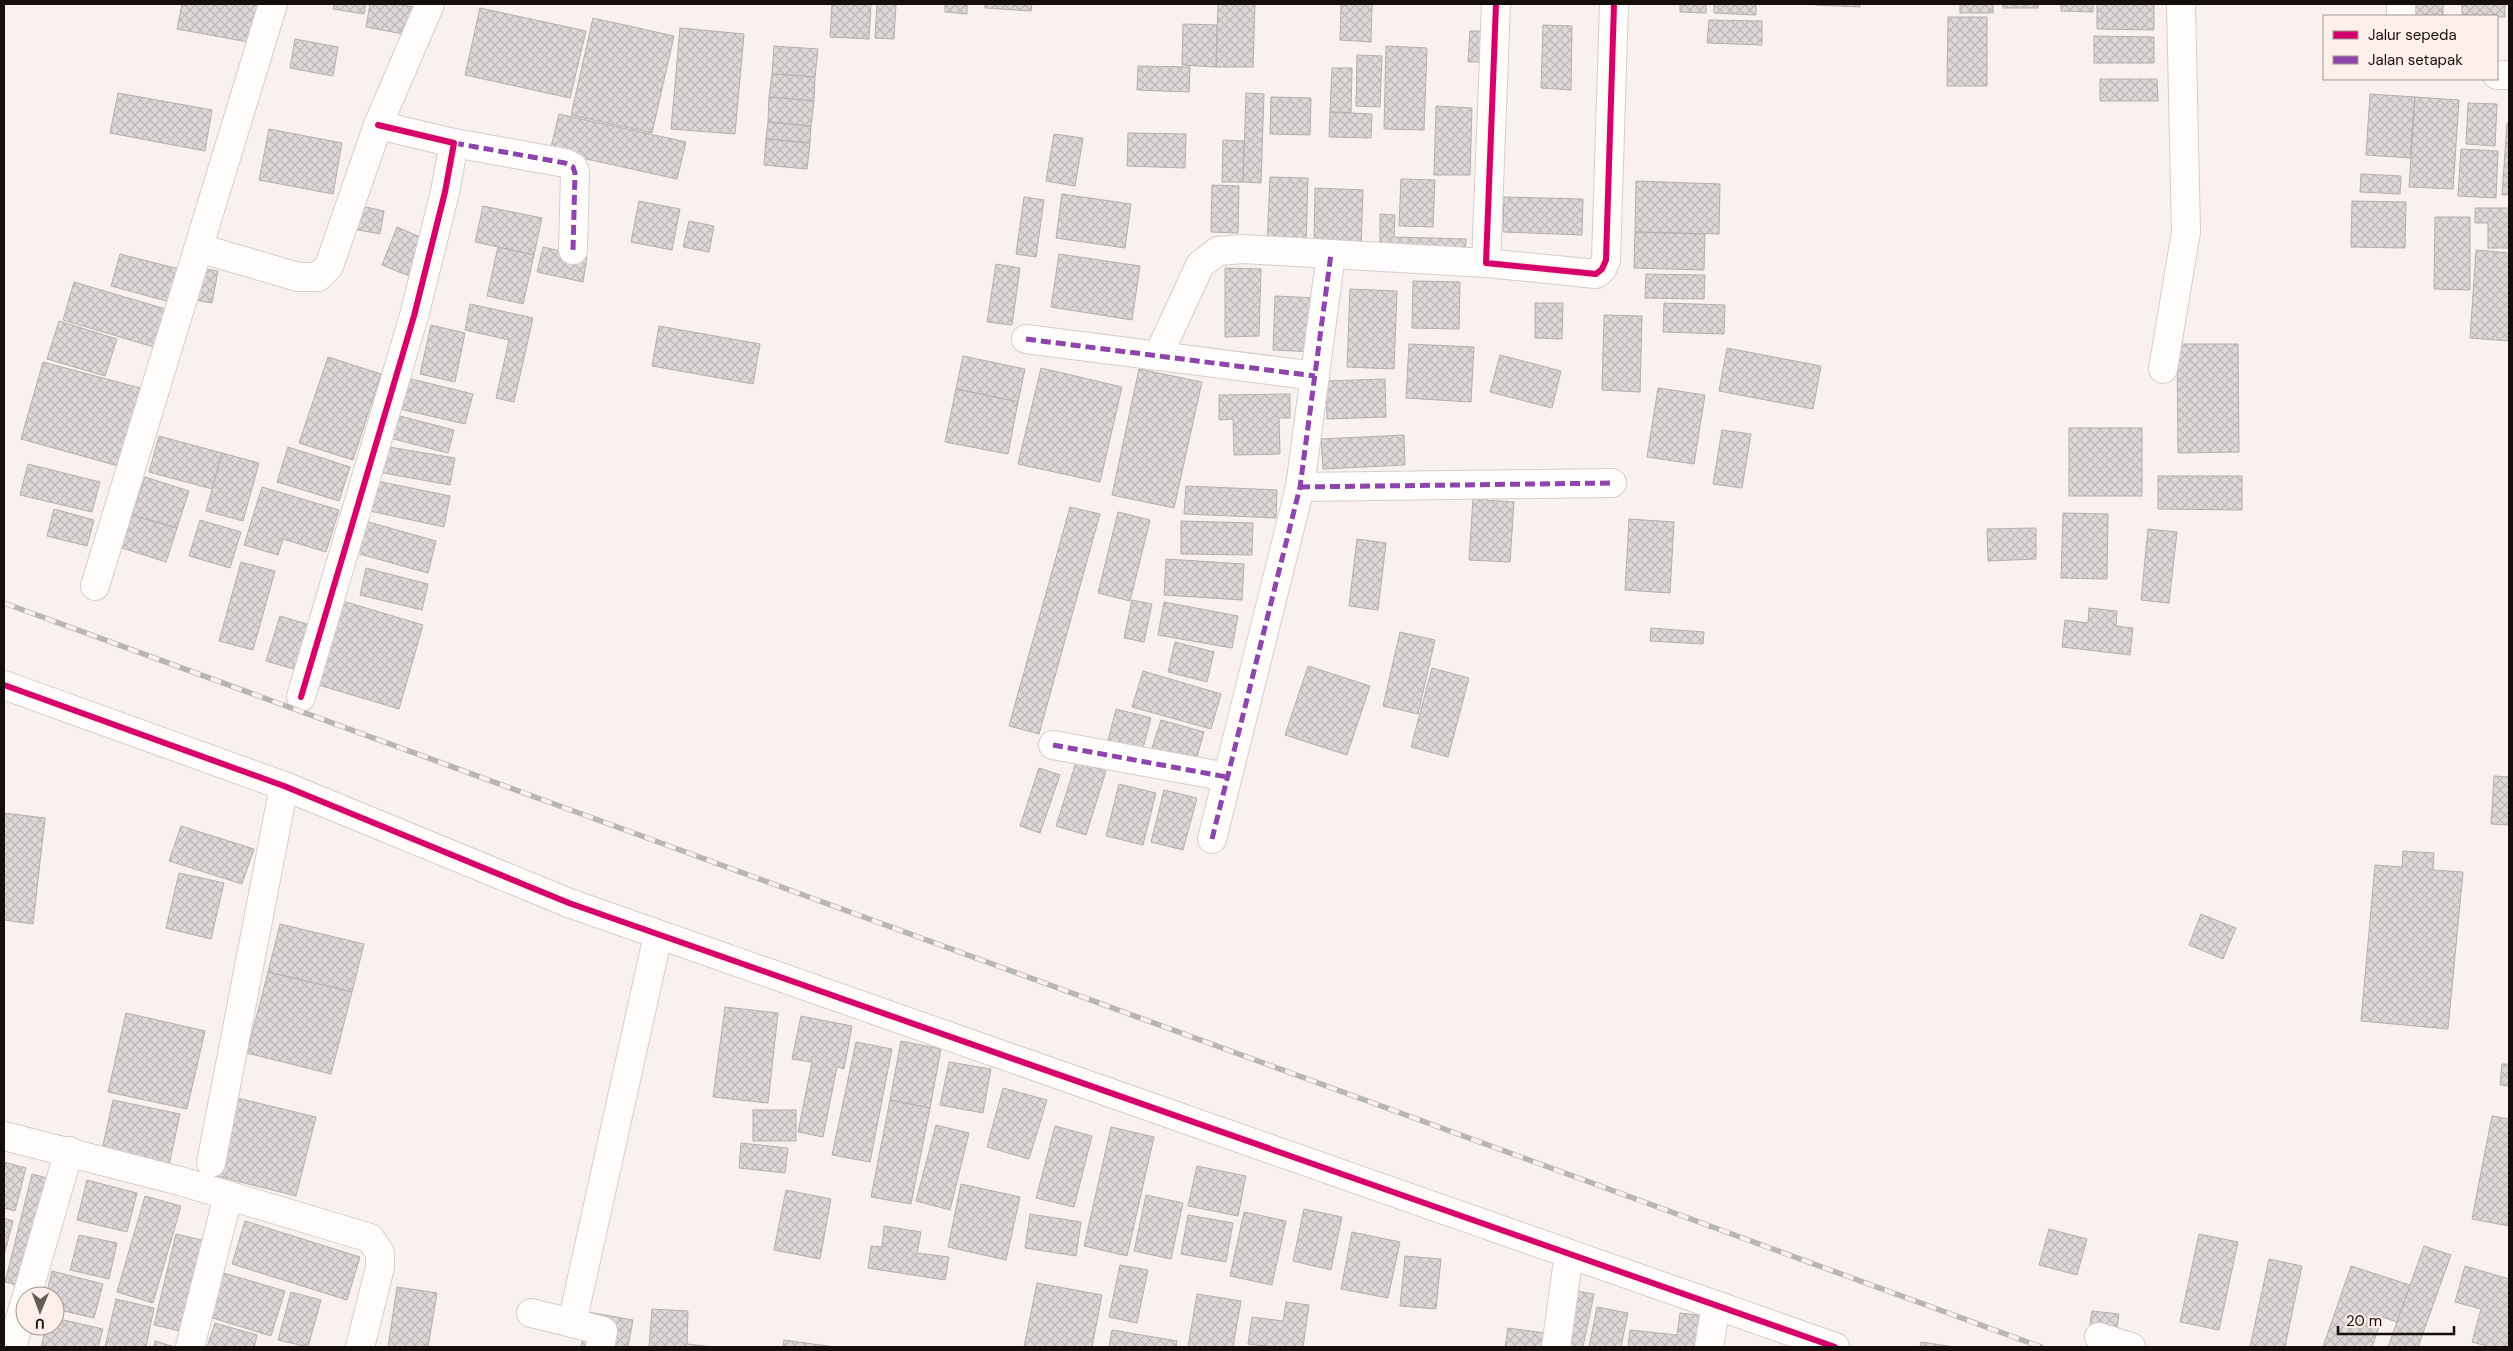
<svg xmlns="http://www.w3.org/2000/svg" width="2513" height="1351" font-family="'DM Sans',sans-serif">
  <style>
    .building { fill: url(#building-cross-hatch); stroke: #b5aeae }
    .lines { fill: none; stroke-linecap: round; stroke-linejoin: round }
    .minor-casing { stroke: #d5cecb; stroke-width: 30 }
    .minor { stroke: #fefdfc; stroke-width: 28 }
    .rail-casing { stroke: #b7b6b5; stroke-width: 5.5 }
    .rail { stroke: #fdefe9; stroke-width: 4; stroke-dasharray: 11; stroke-linecap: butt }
    .quiet { stroke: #8e44ad; stroke-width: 5; stroke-dasharray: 10 5; stroke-linecap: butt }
    .cycleway-casing { stroke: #fdefe9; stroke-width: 9 }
    .cycleway { stroke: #d6006c; stroke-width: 6 }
  </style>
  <defs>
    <pattern id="building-cross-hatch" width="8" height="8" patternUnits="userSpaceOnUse" patternTransform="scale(1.25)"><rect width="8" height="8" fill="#ded7d7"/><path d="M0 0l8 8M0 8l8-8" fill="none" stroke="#beb7b7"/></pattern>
  </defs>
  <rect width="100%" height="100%" fill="#f8f1ee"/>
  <g class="building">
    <polygon points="182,4 260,4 259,44 177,29"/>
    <polygon points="334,4 366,4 364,14 333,9"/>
    <polygon points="370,4 394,4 420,8 414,36 366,27"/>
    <polygon points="832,4 871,4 869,39 830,37"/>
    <polygon points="877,4 896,4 894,39 875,38"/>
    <polygon points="945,4 967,4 967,14 945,12"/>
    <polygon points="985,4 1032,4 1031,11 985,8"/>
    <polygon points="1218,4 1255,4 1253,67 1216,67"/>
    <polygon points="1341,4 1372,4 1371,42 1340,40"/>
    <polygon points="1680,4 1706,4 1706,13 1680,12"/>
    <polygon points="1714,4 1756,4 1756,15 1714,13"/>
    <polygon points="1815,4 1860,4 1860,7 1815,5"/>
    <rect x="1960" y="4" width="33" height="9"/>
    <rect x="2003" y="4" width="35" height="4"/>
    <polygon points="2061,4 2093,4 2093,12 2061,11"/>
    <polygon points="2097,4 2154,4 2154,30 2097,29"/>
    <rect x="2410" y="4" width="33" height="12"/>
    <polygon points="2462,4 2505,4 2505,17 2462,16"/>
    <polygon points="480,8 586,31 570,98 465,75"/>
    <polygon points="1948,17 1987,17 1987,86 1947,86"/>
    <polygon points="593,18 674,36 652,133 571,115"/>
    <polygon points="1709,20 1762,21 1762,45 1707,43"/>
    <polygon points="1183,24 1217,25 1216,67 1182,65"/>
    <polygon points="1543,25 1572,26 1571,90 1541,88"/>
    <polygon points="680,28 744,34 735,134 671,129"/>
    <polygon points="1470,31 1484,31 1482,62 1468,62"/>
    <polygon points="2094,36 2154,37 2154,63 2094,63"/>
    <polygon points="295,39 338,47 333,76 290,68"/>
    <polygon points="774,46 818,49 815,77 772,74"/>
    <polygon points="1386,46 1427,48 1424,130 1384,129"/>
    <polygon points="1357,55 1382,56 1380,107 1356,106"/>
    <polygon points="1138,66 1190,67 1189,92 1137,90"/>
    <polygon points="1332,68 1352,68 1351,113 1330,112"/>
    <polygon points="772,74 815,77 814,101 769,97"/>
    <polygon points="2100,79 2157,79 2158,101 2100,101"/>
    <polygon points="118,93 212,110 205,151 110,133"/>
    <polygon points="1246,93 1264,94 1261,183 1243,182"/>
    <polygon points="2370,94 2415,97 2410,158 2366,155"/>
    <polygon points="769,97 814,101 811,126 768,122"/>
    <polygon points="1271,97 1311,98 1310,135 1270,134"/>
    <polygon points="2415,97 2459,100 2453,189 2409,187"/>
    <polygon points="2468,103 2497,104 2495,146 2466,144"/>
    <polygon points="1436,106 1472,108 1470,175 1434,175"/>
    <polygon points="1330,112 1372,114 1371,138 1329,137"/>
    <polygon points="559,114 686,142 677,179 550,151"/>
    <polygon points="768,122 811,126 810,143 766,139"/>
    <polygon points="2507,123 2509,123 2509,195 2502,195"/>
    <polygon points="269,129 342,143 333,194 259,180"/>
    <polygon points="1128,133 1186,134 1185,168 1127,166"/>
    <polygon points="1054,134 1083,138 1075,186 1046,181"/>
    <polygon points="766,139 810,143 807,169 764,165"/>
    <polygon points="1223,140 1244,141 1243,182 1222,182"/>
    <polygon points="2461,149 2498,151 2496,198 2458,196"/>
    <polygon points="2361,174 2401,176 2400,194 2360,192"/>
    <polygon points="1270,177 1308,178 1306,246 1267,245"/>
    <polygon points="1401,179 1435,180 1433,227 1399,226"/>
    <polygon points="1636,181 1720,184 1719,234 1635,232"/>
    <polygon points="1212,185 1239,186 1238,233 1211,232"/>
    <polygon points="1315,188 1363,190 1361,246 1314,244"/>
    <polygon points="1062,194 1131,204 1125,248 1056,238"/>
    <polygon points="1024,197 1044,200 1036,257 1016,254"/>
    <polygon points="1504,197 1583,199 1582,235 1503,232"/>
    <polygon points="639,201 680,209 672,250 631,242"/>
    <polygon points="2352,201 2406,202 2405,248 2351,247"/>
    <polygon points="352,204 384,211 380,234 348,228"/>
    <polygon points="483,206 542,218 534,255 475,242"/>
    <polygon points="2475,208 2509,208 2509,248 2488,248 2488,223 2475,223"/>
    <polygon points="1380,214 1395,215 1394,237 1466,239 1465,258 1380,255"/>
    <polygon points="2435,217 2470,217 2470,290 2434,289"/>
    <polygon points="689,221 714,226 709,252 683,247"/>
    <polygon points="397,227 425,239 409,276 382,265"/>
    <polygon points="1635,232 1705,234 1704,270 1634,268"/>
    <polygon points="498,247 534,255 523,304 487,296"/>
    <polygon points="543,247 587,257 583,282 537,272"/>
    <polygon points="2476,250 2509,253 2509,341 2470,338"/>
    <polygon points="120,254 179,269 170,302 111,286"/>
    <polygon points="1059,254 1140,266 1132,320 1051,307"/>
    <polygon points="996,264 1020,268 1012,325 987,322"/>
    <polygon points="200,268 218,271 212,303 194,300"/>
    <polygon points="1225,268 1261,269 1259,336 1225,337"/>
    <polygon points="1646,274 1705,275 1704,299 1645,298"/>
    <polygon points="1413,281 1460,282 1459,329 1412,328"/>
    <polygon points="74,282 169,310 157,348 63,320"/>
    <polygon points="1350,289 1397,291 1394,369 1347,367"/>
    <polygon points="1275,296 1318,298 1316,352 1273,350"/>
    <polygon points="1535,303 1563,303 1562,339 1535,338"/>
    <polygon points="1664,303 1725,305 1724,334 1663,332"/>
    <polygon points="470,304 533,318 514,402 496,398 509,340 465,330"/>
    <polygon points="1604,315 1642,316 1640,392 1602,390"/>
    <polygon points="59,321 117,339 105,376 47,359"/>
    <polygon points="431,325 465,333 455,382 420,374"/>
    <polygon points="659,326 760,344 753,384 652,366"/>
    <polygon points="1409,344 1474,347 1471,402 1406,398"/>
    <polygon points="2177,344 2238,344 2239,452 2178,453"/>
    <polygon points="1727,348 1821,366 1813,409 1719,391"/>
    <polygon points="1500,355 1561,371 1552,408 1490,392"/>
    <polygon points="963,356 1025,369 1018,402 956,389"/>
    <polygon points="328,357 381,374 353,460 299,443"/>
    <polygon points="43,362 144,389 122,467 21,439"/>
    <polygon points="1041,368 1122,387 1100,482 1018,464"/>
    <polygon points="1139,369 1202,382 1174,508 1112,495"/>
    <polygon points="399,376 473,394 465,424 391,407"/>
    <polygon points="1385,379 1386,417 1327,419 1326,381"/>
    <polygon points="1658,388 1705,395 1694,464 1647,457"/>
    <polygon points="956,389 1018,402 1008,454 945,442"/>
    <polygon points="1290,394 1290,418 1279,418 1280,454 1234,455 1233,419 1219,420 1219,395"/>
    <polygon points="392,414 454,430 448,453 386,437"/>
    <rect x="2069" y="428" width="73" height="68"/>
    <polygon points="1722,430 1751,434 1742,488 1713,484"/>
    <polygon points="1404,435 1405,465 1323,469 1321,439"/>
    <polygon points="159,436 222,453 212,489 149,472"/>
    <polygon points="383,446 455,458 450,485 378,472"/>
    <polygon points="288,447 350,467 339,501 277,482"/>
    <polygon points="222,453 259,463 243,521 206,511"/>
    <polygon points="28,464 100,482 92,512 20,495"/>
    <polygon points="2158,476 2242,476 2242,510 2158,509"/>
    <polygon points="145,477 189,491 177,528 132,515"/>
    <polygon points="377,481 450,496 444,527 370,511"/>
    <polygon points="1186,486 1277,490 1276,518 1184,514"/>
    <polygon points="262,487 339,510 326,552 283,539 278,555 244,545"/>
    <polygon points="1473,499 1514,502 1510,562 1469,560"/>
    <polygon points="1070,507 1100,514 1039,734 1009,726"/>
    <polygon points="54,509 94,520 87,546 47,536"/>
    <polygon points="1118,512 1150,520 1130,601 1098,593"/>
    <polygon points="2063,513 2108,514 2107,579 2061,578"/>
    <polygon points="132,515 177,528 166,562 122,548"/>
    <polygon points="1629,519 1674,522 1670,593 1625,590"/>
    <polygon points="200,520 241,532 230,568 189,556"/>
    <polygon points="365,521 436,541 428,573 356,553"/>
    <polygon points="1181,521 1253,523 1252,555 1181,554"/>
    <polygon points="2036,528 2036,559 1988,561 1987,529"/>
    <polygon points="2148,529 2177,532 2169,603 2141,600"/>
    <polygon points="1357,539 1386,543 1378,610 1349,606"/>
    <polygon points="1166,559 1244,564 1242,600 1164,595"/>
    <polygon points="241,562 275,571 253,650 219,641"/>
    <polygon points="366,568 428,584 422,610 360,595"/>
    <polygon points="336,599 423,625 399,709 312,683"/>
    <polygon points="1132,600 1152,604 1144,642 1124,638"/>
    <polygon points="1164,602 1238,616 1232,648 1158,635"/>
    <polygon points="2089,608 2117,611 2116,626 2133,628 2130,655 2062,647 2065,620 2088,623"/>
    <polygon points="280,616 310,625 297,670 266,661"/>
    <polygon points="1651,628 1704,632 1703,644 1650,641"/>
    <polygon points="1400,632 1435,640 1418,714 1383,706"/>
    <polygon points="1175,642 1214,652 1207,682 1168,672"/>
    <polygon points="1308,666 1370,686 1347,755 1285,735"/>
    <polygon points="1432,668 1469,678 1448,757 1411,747"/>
    <polygon points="1143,671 1221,694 1211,729 1132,707"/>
    <polygon points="1116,709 1151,718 1142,752 1107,744"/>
    <polygon points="1161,720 1204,732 1195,764 1151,751"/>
    <polygon points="1076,762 1106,771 1086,835 1056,826"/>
    <polygon points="1039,768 1060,775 1040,833 1020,826"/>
    <polygon points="2494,776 2509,777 2509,825 2491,824"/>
    <polygon points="1119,784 1156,793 1143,845 1106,836"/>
    <polygon points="1164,790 1197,798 1183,850 1151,842"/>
    <polygon points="4,813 45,818 33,924 4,920"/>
    <polygon points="181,826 254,849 242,884 169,861"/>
    <polygon points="2403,851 2434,853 2433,870 2463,872 2448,1029 2361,1021 2375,865 2402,867"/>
    <polygon points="179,873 224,883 211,939 166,928"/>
    <polygon points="2201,914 2236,928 2223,959 2189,945"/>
    <polygon points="280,924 364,944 352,992 268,972"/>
    <polygon points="268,972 352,992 331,1074 247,1053"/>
    <polygon points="725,1007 778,1013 768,1103 713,1097"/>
    <polygon points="126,1013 205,1031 187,1109 108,1092"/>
    <polygon points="801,1016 852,1026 844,1069 837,1067 823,1137 798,1132 812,1062 792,1059"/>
    <polygon points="901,1041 941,1049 930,1108 890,1100"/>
    <polygon points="856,1042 892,1049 870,1162 832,1155"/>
    <polygon points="949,1062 991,1069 983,1113 940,1105"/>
    <polygon points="2502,1064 2509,1064 2509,1086 2500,1085"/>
    <polygon points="1003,1088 1047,1100 1029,1159 987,1147"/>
    <polygon points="233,1097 316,1117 296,1196 213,1175"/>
    <polygon points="113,1100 180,1114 169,1165 102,1150"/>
    <polygon points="890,1100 930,1108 911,1204 871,1197"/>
    <rect x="753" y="1110" width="43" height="31"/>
    <polygon points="2492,1116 2509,1119 2509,1226 2472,1219"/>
    <polygon points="936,1125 969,1133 950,1210 916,1201"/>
    <polygon points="1055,1126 1092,1136 1074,1207 1036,1198"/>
    <polygon points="1111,1127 1154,1137 1127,1256 1084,1246"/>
    <polygon points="741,1143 788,1148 785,1173 739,1168"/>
    <polygon points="4,1162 26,1168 15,1211 4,1208"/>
    <polygon points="1197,1166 1246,1176 1238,1216 1188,1206"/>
    <polygon points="32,1174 47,1178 20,1286 5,1282"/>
    <polygon points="87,1180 137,1193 127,1232 77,1220"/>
    <polygon points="961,1184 1020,1197 1006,1260 948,1247"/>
    <polygon points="786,1190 831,1199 820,1259 774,1250"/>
    <polygon points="1146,1195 1183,1203 1171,1259 1134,1251"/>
    <polygon points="145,1196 181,1206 153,1303 117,1292"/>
    <polygon points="1304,1209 1342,1217 1331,1270 1293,1261"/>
    <polygon points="1244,1212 1286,1221 1272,1285 1230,1276"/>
    <polygon points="1030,1214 1081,1222 1076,1256 1025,1248"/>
    <polygon points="1188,1215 1233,1223 1226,1262 1181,1254"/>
    <polygon points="4,1218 13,1221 4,1256"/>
    <polygon points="245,1221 360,1257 347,1300 232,1264"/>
    <polygon points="884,1226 921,1232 917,1253 949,1257 945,1280 868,1268 871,1246 882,1247"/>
    <polygon points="2049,1229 2087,1239 2077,1275 2039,1265"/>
    <polygon points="1352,1232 1400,1242 1388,1298 1341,1289"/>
    <polygon points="176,1234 206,1241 184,1332 154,1325"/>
    <polygon points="2199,1234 2238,1242 2219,1330 2180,1322"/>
    <polygon points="79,1235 117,1243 109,1279 70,1270"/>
    <polygon points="2424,1246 2451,1255 2418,1347 2388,1347"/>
    <polygon points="1405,1256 1441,1259 1436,1309 1400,1306"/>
    <polygon points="2269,1259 2302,1266 2285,1347 2250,1347"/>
    <polygon points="1120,1265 1148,1270 1137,1323 1109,1317"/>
    <polygon points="2351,1266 2410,1285 2397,1322 2382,1317 2372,1347 2323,1347"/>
    <polygon points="2465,1266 2509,1279 2509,1347 2490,1347 2472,1342 2481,1309 2455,1302"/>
    <polygon points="52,1271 103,1284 94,1318 55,1309 55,1296 46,1296"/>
    <polygon points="220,1272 285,1291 271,1336 206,1316"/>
    <polygon points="1037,1283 1102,1295 1092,1347 1024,1347"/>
    <polygon points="397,1287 437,1293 428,1347 388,1347"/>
    <polygon points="1575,1291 1594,1294 1583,1347 1563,1347"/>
    <polygon points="291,1292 321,1300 308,1347 278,1340"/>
    <polygon points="1197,1294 1241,1301 1233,1347 1188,1347"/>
    <polygon points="116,1299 154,1308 146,1347 105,1347"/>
    <polygon points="1286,1302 1309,1305 1303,1347 1274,1347 1248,1344 1252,1317 1283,1321"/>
    <polygon points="1597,1307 1628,1313 1621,1347 1589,1347"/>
    <polygon points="652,1309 688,1311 687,1344 712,1347 649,1347"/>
    <polygon points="2092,1311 2119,1314 2116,1334 2089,1331"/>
    <polygon points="588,1312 633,1320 628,1347 581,1347"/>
    <polygon points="1680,1313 1706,1316 1703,1347 1628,1347 1630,1330 1677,1335"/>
    <polygon points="55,1318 103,1329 98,1347 41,1347 46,1326 55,1326"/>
    <polygon points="215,1323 257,1335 254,1347 207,1347"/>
    <polygon points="1508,1328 1553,1334 1551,1347 1505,1347"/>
    <polygon points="1112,1330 1177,1341 1176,1347 1109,1347"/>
    <polygon points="784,1340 835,1347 783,1347"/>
    <polygon points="155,1341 175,1347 154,1347"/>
    <polygon points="1921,1342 1955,1347 1920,1347"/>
  </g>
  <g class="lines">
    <g class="minor-casing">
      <g id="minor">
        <polyline points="1496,4 1486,263 1596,274 1602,269 1606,260 1614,4"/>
        <polyline points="2401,16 2401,4"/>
        <polyline points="2497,75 2509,75"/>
        <polyline points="454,143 565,163 573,167 575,173 573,250"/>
        <polyline points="199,248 298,277 318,277 329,266 378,125 430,4"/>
        <polyline points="1026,339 1315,376"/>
        <polyline points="1158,356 1200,265 1218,251 1243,249 1486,263"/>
        <polyline points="2163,369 2186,232 2181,4"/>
        <polyline points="1300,487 1612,483"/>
        <polyline points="95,586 273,4"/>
        <polyline points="4,685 284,786 569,903 1835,1347"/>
        <polyline points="301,697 414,316 445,192 454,143 378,125"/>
        <polyline points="1053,745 1227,777"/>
        <polyline points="1212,839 1300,487 1331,254"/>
        <polyline points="4,1136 180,1181 370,1238 380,1253 380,1267 360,1347"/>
        <polyline points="211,1163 284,786"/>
        <polyline points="27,1296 69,1151"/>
        <polyline points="531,1313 572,1323"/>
        <polyline points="2099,1337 2131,1347"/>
        <polyline points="12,1347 25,1302"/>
        <polyline points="190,1347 228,1196"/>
        <polyline points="600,1347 603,1331 572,1323 658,935"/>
        <polyline points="1556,1347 1569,1254"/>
        <polyline points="1709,1347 1716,1305"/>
      </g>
    </g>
    <use href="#minor" class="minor"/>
    <g class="rail-casing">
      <polyline id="rail" points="4,603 2041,1347"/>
    </g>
    <use href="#rail" class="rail"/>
    <g class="quiet">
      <polyline points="454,143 565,163 573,167 575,173 573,250"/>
      <polyline points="1026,339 1315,376"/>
      <polyline points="1300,487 1612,483"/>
      <polyline points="1053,745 1227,777"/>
      <polyline points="1212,839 1300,487 1331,254"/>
    </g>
    <g class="cycleway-casing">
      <g id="cycleway">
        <polyline points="1496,4 1486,263 1596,274 1602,269 1606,260 1614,4"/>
        <polyline points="4,685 284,786 569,903 1835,1347"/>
        <polyline points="301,697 414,316 445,192 454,143 378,125"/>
      </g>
    </g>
    <use href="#cycleway" class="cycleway"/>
  </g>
  <rect width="2513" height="1351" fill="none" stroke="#160e0b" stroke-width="10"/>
  <rect x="2323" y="15" width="175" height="65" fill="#fdefe9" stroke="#a19590"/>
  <rect x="2333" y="31" width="25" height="8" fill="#d6006c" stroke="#a19590"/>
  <text x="2368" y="40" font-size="15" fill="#160e0b">Jalur sepeda</text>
  <rect x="2333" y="56" width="25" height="8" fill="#8e44ad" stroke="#a19590"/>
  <text x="2368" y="65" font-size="15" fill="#160e0b">Jalan setapak</text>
  <g transform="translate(40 1311) rotate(181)"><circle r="24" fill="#fdefe9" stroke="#a19590"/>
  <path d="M0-4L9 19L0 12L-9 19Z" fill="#655d5a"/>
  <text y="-8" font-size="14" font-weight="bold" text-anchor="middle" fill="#160e0b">U</text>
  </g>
  <path d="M2338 1326v8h116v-8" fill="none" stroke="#160e0b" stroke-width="2.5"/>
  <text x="2346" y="1326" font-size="15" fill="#160e0b" stroke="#fdefe9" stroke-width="4" paint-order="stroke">20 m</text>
</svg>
